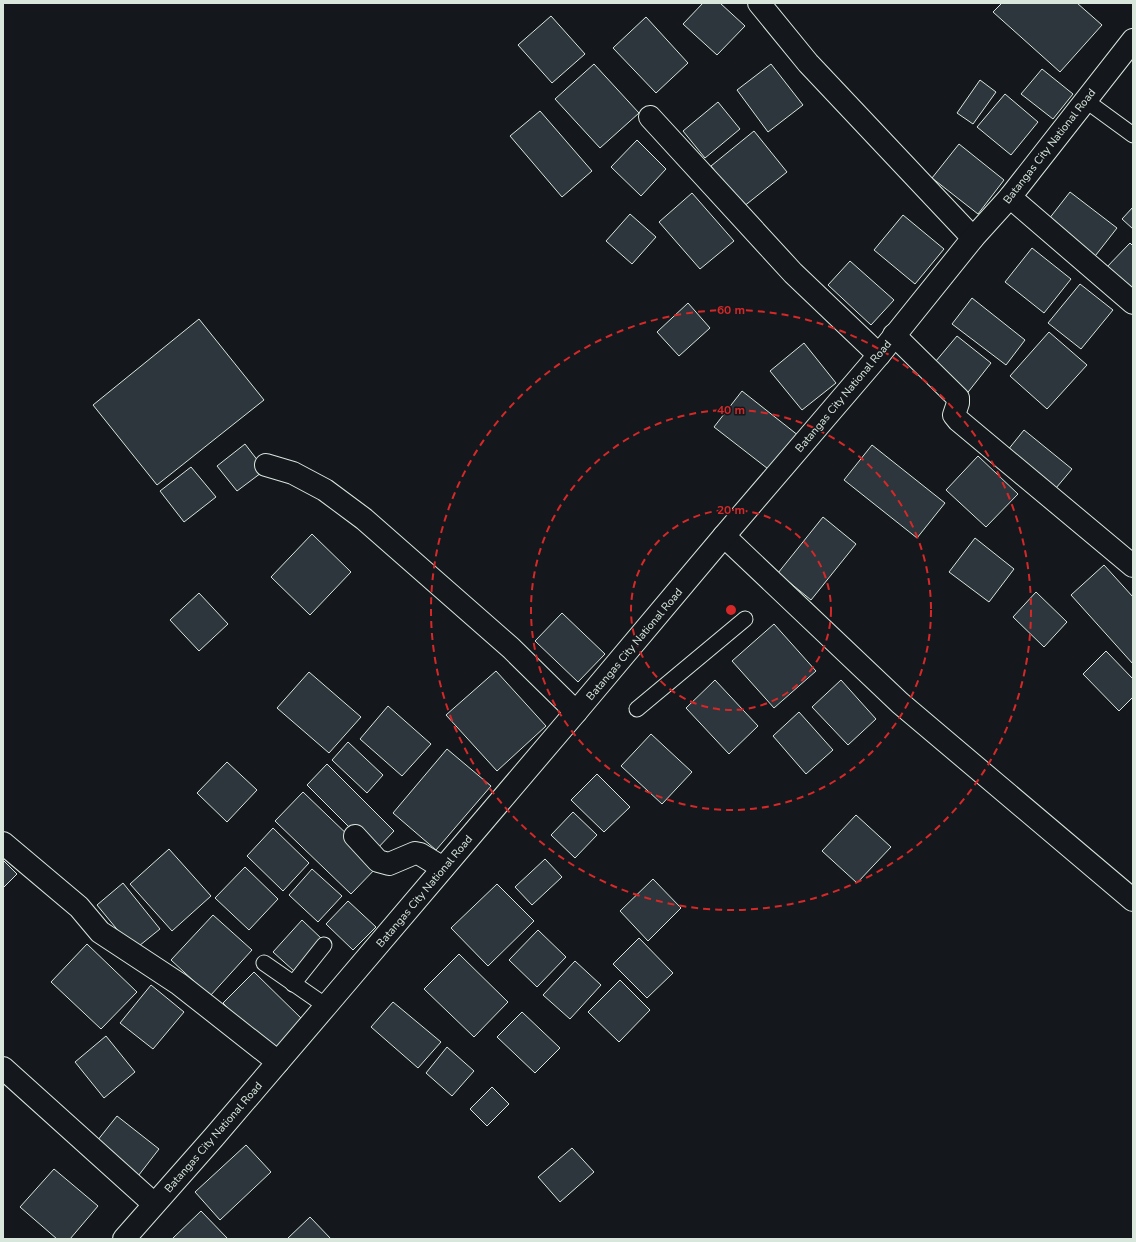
<svg xmlns="http://www.w3.org/2000/svg" width="1136" height="1242" font-family="'Nunito Sans',sans-serif">
  <style>
    .building { fill: #2c363c; stroke: #d8e6dc }
    .lines { fill: none; stroke-linecap: round; stroke-linejoin: round }
    .service-casing { stroke: #d8e6dc; stroke-width: 17 }
    .minor-casing { stroke: #d8e6dc; stroke-width: 24 }
    .tertiary-casing { stroke: #d8e6dc; stroke-width: 24 }
    .service { stroke: #14181c; stroke-width: 15 }
    .minor { stroke: #14181c; stroke-width: 22 }
    .tertiary { stroke: #14181c; stroke-width: 22 }
    .ring { fill: none; stroke: #d62828; stroke-width: 2; stroke-dasharray: 7 5 }
    .labels { text-anchor: middle; stroke-width: 3; stroke-linejoin: round; paint-order: stroke }
    .street-label { font-size: 11px; fill: #d8e6dc; stroke: #14181c }
    .centre { fill: #d62828; stroke: #14181c; stroke-width: 2 }
    .ring-label { font-size: 12px; text-anchor: middle; font-weight: bold; fill: #d62828; stroke: #14181c; stroke-width: 3; stroke-linejoin: round; paint-order: stroke }
  </style>
  <rect width="100%" height="100%" fill="#14181c"/>
  <g class="building">
    <polygon points="703,3 720,3 745,26 717,55 683,24"/>
    <polygon points="1002,3 1077,3 1102,25 1060,72 993,12"/>
    <polygon points="551,16 585,54 552,83 518,45"/>
    <polygon points="646,17 688,63 656,93 613,48"/>
    <polygon points="594,64 639,113 600,148 555,99"/>
    <polygon points="771,64 803,105 768,132 737,90"/>
    <polygon points="1042,69 1073,94 1053,119 1021,94"/>
    <polygon points="980,80 996,92 973,124 957,113"/>
    <polygon points="1005,94 1038,122 1011,155 977,127"/>
    <polygon points="718,102 740,129 705,158 683,131"/>
    <polygon points="540,111 592,171 562,197 510,136"/>
    <polygon points="754,131 787,172 743,207 711,166"/>
    <polygon points="637,140 666,169 641,196 611,167"/>
    <polygon points="959,144 1004,180 978,214 932,178"/>
    <polygon points="1070,192 1117,228 1092,260 1045,224"/>
    <polygon points="692,193 734,241 700,269 659,222"/>
    <polygon points="1133,207 1133,229 1122,219"/>
    <polygon points="630,214 656,237 632,264 606,241"/>
    <polygon points="903,215 944,249 915,284 874,250"/>
    <polygon points="1130,243 1133,246 1133,294 1105,269"/>
    <polygon points="1032,248 1071,279 1044,313 1005,282"/>
    <polygon points="850,261 894,300 871,325 828,285"/>
    <polygon points="1080,284 1113,310 1081,349 1048,323"/>
    <polygon points="972,298 1025,340 1006,365 952,324"/>
    <polygon points="688,303 710,328 679,356 657,332"/>
    <polygon points="199,319 264,400 157,485 93,405"/>
    <polygon points="1049,332 1087,365 1047,409 1010,376"/>
    <polygon points="957,336 991,363 965,396 930,368"/>
    <polygon points="804,343 836,383 802,410 770,371"/>
    <polygon points="742,391 799,436 772,472 714,427"/>
    <polygon points="1024,430 1072,469 1051,494 1003,456"/>
    <polygon points="245,444 265,470 237,491 217,466"/>
    <polygon points="872,445 945,503 917,538 844,480"/>
    <polygon points="978,456 1018,494 986,527 946,490"/>
    <polygon points="191,467 216,497 184,522 160,491"/>
    <polygon points="823,517 856,544 811,600 778,573"/>
    <polygon points="312,534 351,572 310,615 271,577"/>
    <polygon points="975,538 1014,569 989,602 949,572"/>
    <polygon points="1104,565 1133,597 1133,664 1071,595"/>
    <polygon points="1036,592 1067,622 1044,647 1013,617"/>
    <polygon points="199,593 228,624 199,651 170,620"/>
    <polygon points="562,613 605,654 578,682 535,641"/>
    <polygon points="774,624 816,671 774,708 732,661"/>
    <polygon points="1106,651 1133,679 1133,697 1119,711 1083,674"/>
    <polygon points="496,671 546,726 497,771 446,715"/>
    <polygon points="309,672 361,717 329,753 277,708"/>
    <polygon points="715,680 758,726 729,754 686,708"/>
    <polygon points="841,680 876,719 848,745 812,707"/>
    <polygon points="388,706 431,744 402,776 360,739"/>
    <polygon points="799,712 833,750 806,774 773,736"/>
    <polygon points="651,734 692,772 662,804 621,766"/>
    <polygon points="348,742 383,775 367,793 332,760"/>
    <polygon points="447,749 491,786 436,850 393,813"/>
    <polygon points="227,762 257,790 227,822 197,793"/>
    <polygon points="327,764 394,831 374,852 307,785"/>
    <polygon points="597,774 630,807 604,832 571,800"/>
    <polygon points="303,792 379,865 351,894 275,821"/>
    <polygon points="573,812 597,835 575,858 551,835"/>
    <polygon points="856,815 891,847 857,883 822,851"/>
    <polygon points="273,828 309,863 283,891 247,856"/>
    <polygon points="169,849 211,896 172,931 130,884"/>
    <polygon points="545,859 562,877 532,905 515,887"/>
    <polygon points="3,860 17,874 3,888"/>
    <polygon points="245,867 278,899 249,930 215,898"/>
    <polygon points="312,869 342,896 318,922 289,895"/>
    <polygon points="653,879 681,908 648,941 620,911"/>
    <polygon points="123,883 160,929 134,950 97,905"/>
    <polygon points="497,884 534,921 488,966 451,928"/>
    <polygon points="348,901 376,927 353,950 326,924"/>
    <polygon points="213,915 252,950 210,996 171,960"/>
    <polygon points="302,920 323,940 294,971 273,952"/>
    <polygon points="538,930 566,957 537,987 509,960"/>
    <polygon points="639,938 673,973 647,998 613,964"/>
    <polygon points="87,944 137,992 101,1029 51,982"/>
    <polygon points="459,954 508,1002 474,1037 424,989"/>
    <polygon points="575,961 601,985 570,1019 543,995"/>
    <polygon points="254,972 303,1020 271,1052 223,1003"/>
    <polygon points="620,980 650,1010 619,1042 588,1012"/>
    <polygon points="151,985 184,1012 153,1049 120,1023"/>
    <polygon points="393,1002 441,1042 418,1068 371,1027"/>
    <polygon points="522,1012 560,1048 535,1073 497,1037"/>
    <polygon points="106,1036 135,1072 104,1098 75,1062"/>
    <polygon points="447,1047 474,1071 452,1096 426,1073"/>
    <polygon points="492,1087 509,1104 487,1126 470,1109"/>
    <polygon points="117,1116 159,1149 135,1180 93,1146"/>
    <polygon points="246,1145 271,1172 220,1220 195,1192"/>
    <polygon points="572,1148 594,1172 560,1202 538,1177"/>
    <polygon points="54,1169 98,1206 70,1239 57,1239 20,1207"/>
    <polygon points="201,1211 228,1239 172,1239"/>
    <polygon points="310,1217 331,1239 287,1239"/>
  </g>
  <g class="lines">
    <g class="service-casing">
      <g id="service">
        <polyline points="1085,100 1133,135"/>
        <polyline points="637,709 745,619"/>
        <polyline points="264,963 326,1006"/>
        <polyline points="293,984 324,945"/>
      </g>
    </g>
    <g class="minor-casing">
      <g id="minor">
        <polyline points="759,3 808,63 973,238"/>
        <polyline points="650,117 793,273 879,355"/>
        <polyline points="1010,197 1133,303"/>
        <polyline points="894,335 958,398 958,403 954,415 958,420 1133,566"/>
        <polyline points="266,465 293,473 325,490 364,519 511,648 576,712"/>
        <polyline points="724,536 900,703 1133,900"/>
        <polyline points="355,836 378,861 389,864 415,853 420,854 443,868"/>
        <polyline points="3,843 79,907 100,932 179,984 278,1062"/>
        <polyline points="3,1068 154,1204"/>
      </g>
    </g>
    <g class="tertiary-casing">
      <polyline id="tertiary" points="124,1239 214,1137 326,1006 576,712 724,536 879,355 973,238 1010,197 1133,40"/>
    </g>
    <use href="#service" class="service"/>
    <use href="#minor" class="minor"/>
    <use href="#tertiary" class="tertiary"/>
  </g>
  <g class="ring">
    <circle cx="731" cy="610" r="100"/>
    <circle cx="731" cy="610" r="200"/>
    <circle cx="731" cy="610" r="300"/>
  </g>
  <g class="labels">
    <g class="street-label">
      <text transform="translate(1049 146) rotate(-52)" y="4">Batangas City National Road</text>
      <text transform="translate(843 396) rotate(-50)" y="4">Batangas City National Road</text>
      <text transform="translate(634 644) rotate(-50)" y="4">Batangas City National Road</text>
      <text transform="translate(424 891) rotate(-50)" y="4">Batangas City National Road</text>
      <text transform="translate(213 1137) rotate(-49)" y="4">Batangas City National Road</text>
    </g>
  </g>
  <circle cx="731" cy="610" r="6" class="centre"/>
  <g class="ring-label">
    <text x="731" y="314">60 m</text>
    <text x="731" y="414">40 m</text>
    <text x="731" y="514">20 m</text>
  </g>
  <rect width="1136" height="1242" fill="none" stroke="#d8e6dc" stroke-width="8"/>
</svg>
